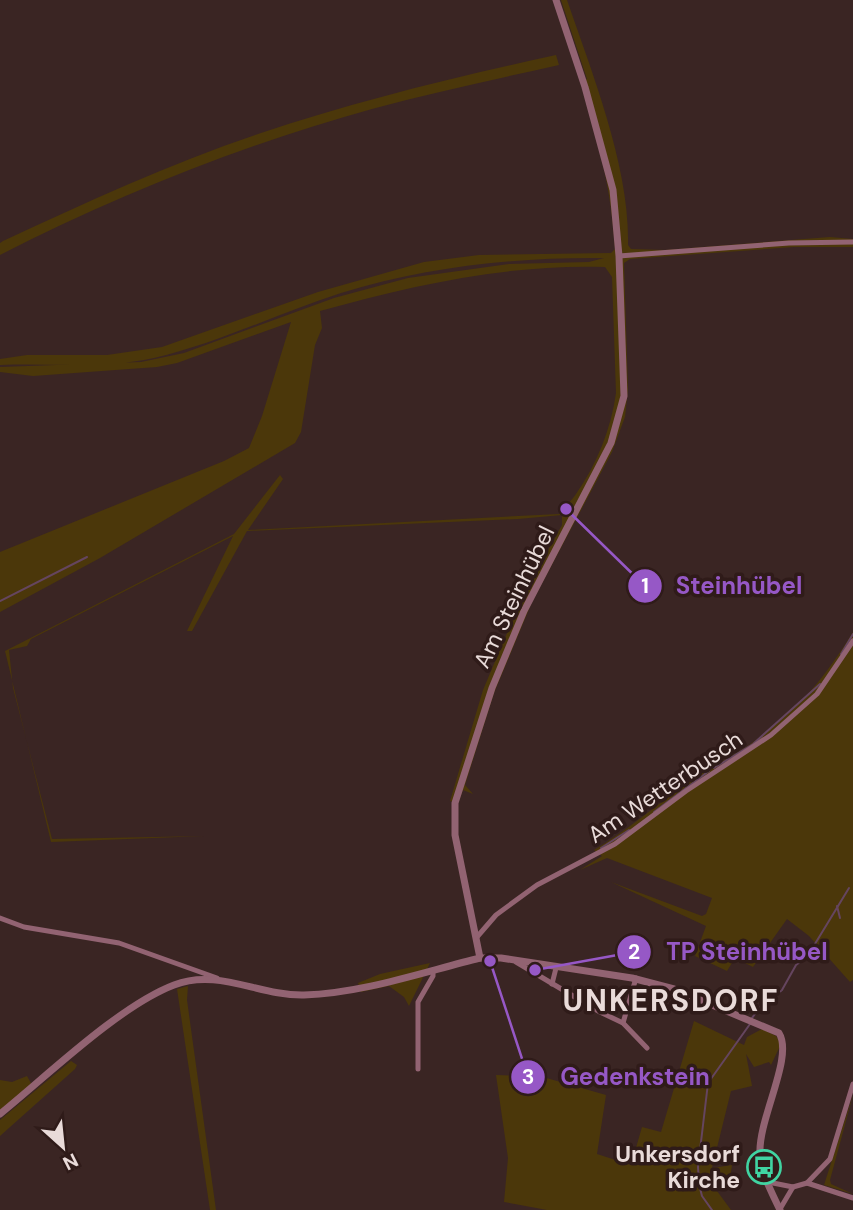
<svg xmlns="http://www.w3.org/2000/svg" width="853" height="1210" font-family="'DM Sans',sans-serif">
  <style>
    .green { fill: #4b370a }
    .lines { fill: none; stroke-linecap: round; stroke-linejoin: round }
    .stream { stroke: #65455f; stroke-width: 2 }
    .minor { stroke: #926372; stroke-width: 5 }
    .tertiary { stroke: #926372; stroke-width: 7 }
    .labels { text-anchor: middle; stroke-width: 7; stroke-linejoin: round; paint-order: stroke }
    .street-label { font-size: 23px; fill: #e9dbd9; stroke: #2f1b19 }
    .poi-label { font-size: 23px; font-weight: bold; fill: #e9dbd9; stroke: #2f1b19; text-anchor: end }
    .district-label { font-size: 30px; font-weight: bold; letter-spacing: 2px; fill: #e9dbd9; stroke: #2f1b19 }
    .leader { fill: none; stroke: #9658c6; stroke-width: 2.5 }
    .callout-dot { fill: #9658c6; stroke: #2f1b19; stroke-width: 2.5 }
    .mark-label { font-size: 21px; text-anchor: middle; font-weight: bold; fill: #fff }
    .callout-label { font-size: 24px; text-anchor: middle; font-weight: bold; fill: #9658c6; stroke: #2f1b19; stroke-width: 7; stroke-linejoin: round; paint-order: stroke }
  </style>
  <rect width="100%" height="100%" fill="#3a2523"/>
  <g class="green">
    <path d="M552,0L582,80L587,79L561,0H567C592,73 630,167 628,245L631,249L665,250L830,237L853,239V247H794L630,259L624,263L628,389L625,417L612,452L532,602L494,693L465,785L473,794L463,790L458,803L450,801L483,690L523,595L562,525V515L518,519L247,531L192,631H187L233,536L31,639L27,646L9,650L13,688L52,839L204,836L51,842L5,651L234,534L280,475L283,479L248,530L559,514C564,506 571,502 576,494C597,464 611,429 616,393L612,277L605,267C508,264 413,285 320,311L322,328L315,345L301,432L295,443L100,558L0,612V552L224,461L249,448L262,416L291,322L177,363L157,367L33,376L0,372V367L141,362L184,353L334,298L408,278L509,264L589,262L604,258C515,257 426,267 341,293C278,313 219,343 154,358C104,369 51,363 0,365V359L27,355H107L162,347L318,292L424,262L479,255L611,253L615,249C610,163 582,80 552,0Z"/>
    <path d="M556,55L559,65C497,79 434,92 372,109C245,144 117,195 0,255V243L3,241C87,202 171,163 258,134C356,101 455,77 556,55Z"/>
    <path d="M853,632V980L850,982L809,936L787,919L753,967L735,958L727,971L695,956L706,926L611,882L702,916L706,914L712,898L607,858L580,870L602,856L594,850C626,831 654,807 685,785C705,770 728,759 749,745C797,711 822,682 853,632Z"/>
    <polygon points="430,963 409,1006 404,997 389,986 361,992 358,983 380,974"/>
    <polygon points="188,986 187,1000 216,1210 210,1210 177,989"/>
    <polygon points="694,1021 744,1045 747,1037 762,1029 776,1036 781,1044 771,1065 769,1062 754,1067 746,1054 752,1086 731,1091 712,1168 732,1165 730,1179 717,1191 731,1210 547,1210 504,1202 508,1158 496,1075 543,1077 606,1095 597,1154 631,1165 642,1127 661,1132"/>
    <polygon points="71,1061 77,1065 75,1069 0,1136 0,1120"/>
    <polygon points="27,1076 32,1085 0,1110 0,1080 12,1082"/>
    <polygon points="853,1095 830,1180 831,1184 853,1194 824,1185"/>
  </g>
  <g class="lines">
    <g class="stream">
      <polyline points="0,601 87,557"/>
      <polyline points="841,654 853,634"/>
      <polyline points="714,768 753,744 820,684"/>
      <polyline points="654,812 709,771"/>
      <polyline points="601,848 629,830"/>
      <polyline points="837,906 840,918"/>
      <polyline points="782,990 796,965 807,957 849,888"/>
      <polyline points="752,1018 765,1000 781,991"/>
      <polyline points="712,1210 702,1196 699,1184 698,1167 708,1083 750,1024"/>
    </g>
    <g class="minor">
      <polyline points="619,256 789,243 853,242"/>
      <polyline points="0,918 24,927 119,943 217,978"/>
      <polyline points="477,937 496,915 537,885 615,844 686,791 771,735 817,694 853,641"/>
      <polyline points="516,962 600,1012 623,1023 647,1048"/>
      <polyline points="552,984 556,968"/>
      <polyline points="623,1023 636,978"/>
      <polyline points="418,1069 418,1002 433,976 433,970"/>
      <polyline points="768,1182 793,1187 807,1183 853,1198"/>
      <polyline points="807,1183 830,1159 853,1084"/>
      <polyline points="780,1209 793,1187"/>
    </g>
    <g class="tertiary">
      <polyline points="480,958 455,835 455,803 492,688 524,611 611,443 624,396 619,256 613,190 585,87 556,0"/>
      <path d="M0,1114C47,1076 119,1006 174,985C218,968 259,996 304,995C363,993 423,972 480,958H501L632,978L674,989L779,1033C794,1057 758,1119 760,1154C761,1173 772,1193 780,1210"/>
    </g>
  </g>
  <defs>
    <g id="bus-ring" transform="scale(1.75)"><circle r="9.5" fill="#2f1b19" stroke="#40d4a2" stroke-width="1.5"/><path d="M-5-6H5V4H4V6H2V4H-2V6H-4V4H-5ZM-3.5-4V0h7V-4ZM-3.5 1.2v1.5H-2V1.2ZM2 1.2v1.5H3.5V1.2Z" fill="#40d4a2"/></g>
  </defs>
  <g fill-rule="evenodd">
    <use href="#bus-ring" x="764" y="1167"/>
  </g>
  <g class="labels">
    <g class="street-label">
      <text transform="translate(514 597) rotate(-64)" y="8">Am Steinhübel</text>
      <text transform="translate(665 787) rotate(-34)" y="8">Am Wetterbusch</text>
    </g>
    <g class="poi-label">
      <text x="740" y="1162">Unkersdorf<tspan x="740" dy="26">Kirche</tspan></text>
    </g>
    <g class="district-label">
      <text x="671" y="1011">UNKERSDORF</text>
    </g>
  </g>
  <path class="leader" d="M566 509L645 586M535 970L634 952M490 961L528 1077"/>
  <g class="callout-dot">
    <circle cx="566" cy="509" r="7"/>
    <circle cx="535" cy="970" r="7"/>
    <circle cx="490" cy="961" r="7"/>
    <circle cx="645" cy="586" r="18"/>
    <circle cx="634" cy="952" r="18"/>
    <circle cx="528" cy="1077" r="18"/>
  </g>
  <g class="mark-label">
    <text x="645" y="593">1</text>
    <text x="634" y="959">2</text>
    <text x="528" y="1084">3</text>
  </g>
  <g class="callout-label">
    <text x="739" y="594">Steinhübel</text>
    <text x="747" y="960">TP Steinhübel</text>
    <text x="635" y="1085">Gedenkstein</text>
  </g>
  <g transform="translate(63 1147) rotate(153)" stroke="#2f1b19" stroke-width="5" paint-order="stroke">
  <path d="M0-5L12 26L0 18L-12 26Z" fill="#e9dbd9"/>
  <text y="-10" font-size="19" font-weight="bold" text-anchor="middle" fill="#e9dbd9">N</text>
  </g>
</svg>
